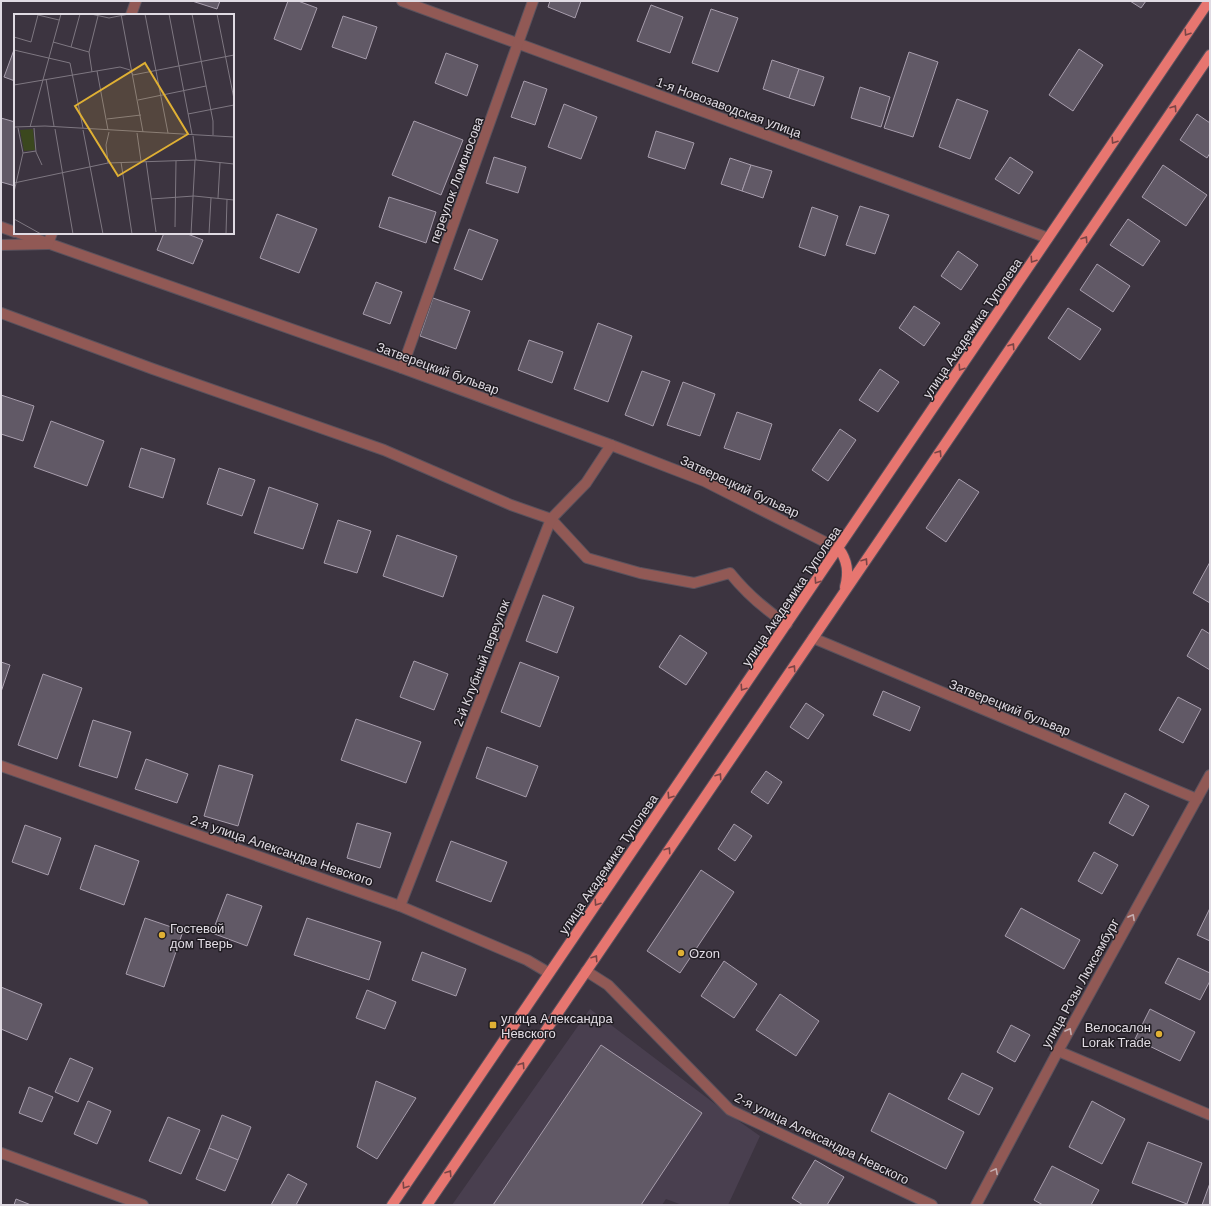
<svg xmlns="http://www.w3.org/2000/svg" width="1211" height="1206" font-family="Helvetica,sans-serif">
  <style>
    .built { fill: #493f4f }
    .building { fill: #615966; stroke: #a79dac }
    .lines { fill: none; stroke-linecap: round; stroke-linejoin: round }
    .minor-casing { stroke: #5a525d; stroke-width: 12 }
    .major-casing { stroke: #5a525d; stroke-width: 12 }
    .minor { stroke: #915955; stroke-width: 10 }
    .major { stroke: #e77670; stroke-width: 10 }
    .oneway { stroke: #7a4546 }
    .oneway2 { stroke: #c4aeb1 }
    .poi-dot { fill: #dfb034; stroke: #211d23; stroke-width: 1.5 }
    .labels { text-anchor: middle; stroke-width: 3; stroke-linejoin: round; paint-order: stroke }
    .street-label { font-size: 13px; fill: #e0dbe3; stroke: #211d23 }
    .poi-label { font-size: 13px; fill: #e0dbe3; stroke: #211d23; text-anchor: start }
    .inset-road { fill: none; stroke: #7e7781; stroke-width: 1 }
    .view { fill: #dfb034; fill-opacity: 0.15; stroke: #dfb034; stroke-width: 2 }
    .inset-edge { fill: none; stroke: #e0dbe3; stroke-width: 2 }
  </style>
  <rect width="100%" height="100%" fill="#3c3440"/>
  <polygon class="built" points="590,1009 723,1110 760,1136 728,1205 682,1205 666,1199 662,1205 452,1205"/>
  <g class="building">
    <polygon points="192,1 220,1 217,9"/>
    <polygon points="288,1 298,1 317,8 301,50 274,39"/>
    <polygon points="550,1 581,1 575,18 548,7"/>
    <polygon points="1130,1 1146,1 1141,8"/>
    <polygon points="651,5 683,17 670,53 637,41"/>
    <polygon points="711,9 738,18 718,72 692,63"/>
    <polygon points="343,16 377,27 366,59 332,47"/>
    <polygon points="15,47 15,81 4,77"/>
    <polygon points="1079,49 1103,65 1073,111 1049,95"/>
    <polygon points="909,52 938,62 913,137 884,128"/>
    <polygon points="446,53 478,65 467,96 435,83"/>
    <polygon points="772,60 799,69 789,98 763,89"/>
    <polygon points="799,69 824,77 814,106 789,98"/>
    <polygon points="524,81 547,89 535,125 511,117"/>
    <polygon points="860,87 890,97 881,127 851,118"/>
    <polygon points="957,99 988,111 970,159 939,147"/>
    <polygon points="564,104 597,117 581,159 548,147"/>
    <polygon points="1197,114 1210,123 1210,153 1207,158 1180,140"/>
    <polygon points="1,118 15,122 15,186 1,182"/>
    <polygon points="414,121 463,140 441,195 392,175"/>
    <polygon points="656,131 694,143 685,169 648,157"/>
    <polygon points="494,157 526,167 518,193 486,183"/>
    <polygon points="1010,157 1033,172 1019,194 995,179"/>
    <polygon points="730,158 751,165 742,191 721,184"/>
    <polygon points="751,165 772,171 763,198 742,191"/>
    <polygon points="1163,165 1207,195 1186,226 1142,197"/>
    <polygon points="389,197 436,212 426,243 379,227"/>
    <polygon points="860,206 889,215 875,254 846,245"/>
    <polygon points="812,207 838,216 825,256 799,247"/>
    <polygon points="277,214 317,229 299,273 260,258"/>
    <polygon points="1128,219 1160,241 1143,266 1110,245"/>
    <polygon points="469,229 498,240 482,280 454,269"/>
    <polygon points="164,233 185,233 203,240 193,264 157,250"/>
    <polygon points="958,251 978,265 961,290 941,276"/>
    <polygon points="1097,264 1130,286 1113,312 1080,290"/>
    <polygon points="376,282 402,292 390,324 363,314"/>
    <polygon points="433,298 470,311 456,349 420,336"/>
    <polygon points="914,306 940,323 924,346 899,328"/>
    <polygon points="1068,308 1101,329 1080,360 1048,338"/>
    <polygon points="598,323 632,336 608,402 574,389"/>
    <polygon points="529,340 563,352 552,383 518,370"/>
    <polygon points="880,369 899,382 878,412 859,400"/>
    <polygon points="642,371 670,381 653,426 625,415"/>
    <polygon points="683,382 715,394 700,436 667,425"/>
    <polygon points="1,395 34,406 23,441 1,434"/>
    <polygon points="737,412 772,424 760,460 724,448"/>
    <polygon points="51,421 104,441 87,486 34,467"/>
    <polygon points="840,429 856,440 828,481 812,470"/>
    <polygon points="141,448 175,459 163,498 129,487"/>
    <polygon points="219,468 255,480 242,516 207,504"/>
    <polygon points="959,479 979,492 946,542 926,528"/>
    <polygon points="269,487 318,504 303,549 254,533"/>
    <polygon points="338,520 371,531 357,573 324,563"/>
    <polygon points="397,535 457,556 443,597 383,576"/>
    <polygon points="1210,562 1210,603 1193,593"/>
    <polygon points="543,595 574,607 557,653 526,641"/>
    <polygon points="1202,629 1210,634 1210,670 1187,656"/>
    <polygon points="680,635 707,653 686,685 659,667"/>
    <polygon points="414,661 448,674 434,710 400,697"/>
    <polygon points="1,662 10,665 1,692"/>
    <polygon points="520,662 559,677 540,727 501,712"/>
    <polygon points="43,674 82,688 57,759 18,745"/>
    <polygon points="883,691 920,707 910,731 873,715"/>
    <polygon points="1178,697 1201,709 1183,743 1159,730"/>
    <polygon points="806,703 824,715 808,739 790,727"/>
    <polygon points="356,719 421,742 406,783 341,760"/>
    <polygon points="93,720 131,732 117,778 79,766"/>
    <polygon points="487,747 538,766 526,797 476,778"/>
    <polygon points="146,759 188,774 177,803 135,789"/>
    <polygon points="219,765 253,775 238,826 204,816"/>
    <polygon points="766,771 782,782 768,804 751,792"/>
    <polygon points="1125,793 1149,806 1133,836 1109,823"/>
    <polygon points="357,823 391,833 380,868 347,858"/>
    <polygon points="734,824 752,836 735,861 718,849"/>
    <polygon points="25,825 61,838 48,875 12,862"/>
    <polygon points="451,841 507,862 491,902 436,881"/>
    <polygon points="95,845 139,861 124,905 80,889"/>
    <polygon points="1094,852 1118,865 1102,894 1078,881"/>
    <polygon points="701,870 734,892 680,973 647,951"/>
    <polygon points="227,894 262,906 247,946 212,933"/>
    <polygon points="1021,908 1080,940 1064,969 1005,936"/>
    <polygon points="1210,908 1210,941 1197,935"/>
    <polygon points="145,918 183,931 164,987 126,974"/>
    <polygon points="307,918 381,942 369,980 294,955"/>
    <polygon points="422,952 466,969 456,996 412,980"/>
    <polygon points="1178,958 1210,973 1210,981 1200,1000 1165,983"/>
    <polygon points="724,961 757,984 734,1018 701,996"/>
    <polygon points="1,987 42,1004 27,1040 1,1029"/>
    <polygon points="367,990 396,1002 385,1029 356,1018"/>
    <polygon points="780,994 819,1021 796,1056 756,1030"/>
    <polygon points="1150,1009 1195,1032 1180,1061 1135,1039"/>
    <polygon points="1011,1025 1030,1035 1015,1062 997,1052"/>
    <polygon points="601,1045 702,1113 641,1205 493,1205"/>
    <polygon points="70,1058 93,1068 78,1102 55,1092"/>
    <polygon points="962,1073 993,1088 979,1115 948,1099"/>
    <polygon points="376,1081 416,1098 377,1159 357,1147"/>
    <polygon points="29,1087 53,1097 42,1122 19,1113"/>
    <polygon points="889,1093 964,1132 946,1169 871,1131"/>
    <polygon points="88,1101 111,1111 97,1144 74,1134"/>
    <polygon points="1092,1101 1125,1119 1102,1164 1069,1147"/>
    <polygon points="222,1115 251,1127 238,1160 209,1148"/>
    <polygon points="168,1117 200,1130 181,1174 149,1161"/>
    <polygon points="1148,1142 1202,1163 1187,1204 1132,1183"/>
    <polygon points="209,1148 238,1160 225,1191 196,1179"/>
    <polygon points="815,1160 844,1177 827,1205 803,1205 792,1198"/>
    <polygon points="1052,1166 1099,1190 1091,1205 1043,1205 1034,1200"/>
    <polygon points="288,1174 307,1184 296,1205 271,1205"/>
    <polygon points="1210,1183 1210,1205 1202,1205"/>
    <polygon points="16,1199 31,1205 14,1205"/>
  </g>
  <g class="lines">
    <g class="minor-casing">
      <g id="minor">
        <polyline points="402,1 1048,238"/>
        <polyline points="131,15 136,1"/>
        <polyline points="1,227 15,232"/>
        <polyline points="19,233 402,368 611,445 704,481 839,549"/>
        <polyline points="1,245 48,244 52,233"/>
        <path d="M1,313L153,369L384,450L511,505L551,519L587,558L640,573L694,583L730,573C747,594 764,609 787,624"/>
        <polyline points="402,368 533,1"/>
        <polyline points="813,638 1197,799"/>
        <polyline points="1,766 400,906 527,960 549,973"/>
        <polyline points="400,906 551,519 586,483 611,445"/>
        <polyline points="586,971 608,985 730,1110 932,1205"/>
        <polyline points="1058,1051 1210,1115"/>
        <polyline points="1,1153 143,1205"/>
        <polyline points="976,1205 1058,1051 1210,775"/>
      </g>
    </g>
    <g class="major-casing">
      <g id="major">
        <path d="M839,549C848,561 849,573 845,587"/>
        <polyline points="392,1205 1209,1"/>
        <polyline points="427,1205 1210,55"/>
      </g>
    </g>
    <use href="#minor" class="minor"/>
    <use href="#major" class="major"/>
  </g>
  <defs><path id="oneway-chevron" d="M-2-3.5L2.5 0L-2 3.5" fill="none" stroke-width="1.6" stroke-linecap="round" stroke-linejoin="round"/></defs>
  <g class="oneway">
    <use href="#oneway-chevron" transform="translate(1187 33) rotate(124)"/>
    <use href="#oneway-chevron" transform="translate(1174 108) rotate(-56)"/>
    <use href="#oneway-chevron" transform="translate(1114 141) rotate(124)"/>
    <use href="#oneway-chevron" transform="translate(1085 239) rotate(-56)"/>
    <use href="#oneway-chevron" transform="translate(1033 260) rotate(124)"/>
    <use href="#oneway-chevron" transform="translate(1012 346) rotate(-56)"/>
    <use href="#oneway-chevron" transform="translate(961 368) rotate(124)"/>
    <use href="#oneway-chevron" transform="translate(939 453) rotate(-56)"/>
    <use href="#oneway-chevron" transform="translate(865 561) rotate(-56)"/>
    <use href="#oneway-chevron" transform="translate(817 581) rotate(124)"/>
    <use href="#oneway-chevron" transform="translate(793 668) rotate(-56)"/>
    <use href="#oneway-chevron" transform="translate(743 688) rotate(124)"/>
    <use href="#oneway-chevron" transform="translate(719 776) rotate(-56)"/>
    <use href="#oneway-chevron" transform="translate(670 796) rotate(124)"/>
    <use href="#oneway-chevron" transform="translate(668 850) rotate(-56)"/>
    <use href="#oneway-chevron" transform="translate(597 903) rotate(124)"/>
    <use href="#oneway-chevron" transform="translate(595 958) rotate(-56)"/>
    <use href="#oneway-chevron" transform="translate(522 1065) rotate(-56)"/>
    <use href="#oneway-chevron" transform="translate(449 1173) rotate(-56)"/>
    <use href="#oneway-chevron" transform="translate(405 1186) rotate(124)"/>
  </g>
  <g class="oneway2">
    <use href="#oneway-chevron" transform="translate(1132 917) rotate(-61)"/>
    <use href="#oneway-chevron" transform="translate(1069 1031) rotate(-61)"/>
    <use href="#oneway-chevron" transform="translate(995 1171) rotate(-62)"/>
  </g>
  <g class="poi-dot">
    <circle cx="162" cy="935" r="4"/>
    <circle cx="681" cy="953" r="4"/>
    <rect x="489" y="1021" width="8" height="8" rx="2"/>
    <circle cx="1159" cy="1034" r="4"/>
  </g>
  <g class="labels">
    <g class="street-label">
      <text transform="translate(729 107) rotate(20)" y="5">1-я Новозаводская улица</text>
      <text transform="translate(456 180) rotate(-70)" y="5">переулок Ломоносова</text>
      <text transform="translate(972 328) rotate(-56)" y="5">улица Академика Туполева</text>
      <text transform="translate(438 368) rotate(20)" y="5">Затверецкий бульвар</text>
      <text transform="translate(740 486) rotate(25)" y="5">Затверецкий бульвар</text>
      <text transform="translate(791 596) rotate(-56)" y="5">улица Академика Туполева</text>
      <text transform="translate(481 663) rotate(-69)" y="5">2-й Клубный переулок</text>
      <text transform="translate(1010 707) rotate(22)" y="5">Затверецкий бульвар</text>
      <text transform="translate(282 850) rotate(19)" y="5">2-я улица Александра Невского</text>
      <text transform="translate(608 864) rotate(-56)" y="5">улица Академика Туполева</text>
      <text transform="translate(1080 983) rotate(-61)" y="5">улица Розы Люксембург</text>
      <text transform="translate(822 1138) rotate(26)" y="5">2-я улица Александра Невского</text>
    </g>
    <g class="poi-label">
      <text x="170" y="933">Гостевой<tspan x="170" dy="15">дом Тверь</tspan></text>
      <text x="689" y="958">Ozon</text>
      <text x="501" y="1023">улица Александра<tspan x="501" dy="15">Невского</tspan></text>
      <text x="1151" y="1032" text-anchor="end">Велосалон<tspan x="1151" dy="15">Lorak Trade</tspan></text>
    </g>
  </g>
  <g transform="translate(14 14)">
    <rect width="220" height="220" fill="#3c3440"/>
    <path d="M19,115L21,136L10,137L6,116Z" fill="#3b481e"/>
    <path class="inset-road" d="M77,0L95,4L115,0M107,0L129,118M131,0L154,119M155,0L178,120M178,0L199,107V121M203,0L220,85M0,23L17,28L24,1L45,6M39,28L75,38M57,33L66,0M0,36L56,49L69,114M83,57L94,116M78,58L75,38L84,2M32,65L40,112M0,71L106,53L116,56L119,61L220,41M124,86L192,72M174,100L220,91M93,105L127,101M0,113L31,112L220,123M16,113L47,0M20,114L22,138L28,151M41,115L59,220M69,116L89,220M123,119L127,147M179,122L182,146M9,139L22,137M132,147L142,218M107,148L118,220M94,149L92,131L95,118M0,169L94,149L182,146L220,150M0,178L9,139L4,114M204,184L206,149M137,185L180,182L220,186M0,205L27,220M161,213L162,147M177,220L181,146M195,220L197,184M212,220L213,185"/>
    <path class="view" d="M131,49L174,120L104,162L61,92Z"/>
    <rect width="220" height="220" class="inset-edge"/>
  </g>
  <rect width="1211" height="1206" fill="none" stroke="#e0dbe3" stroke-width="4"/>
</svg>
